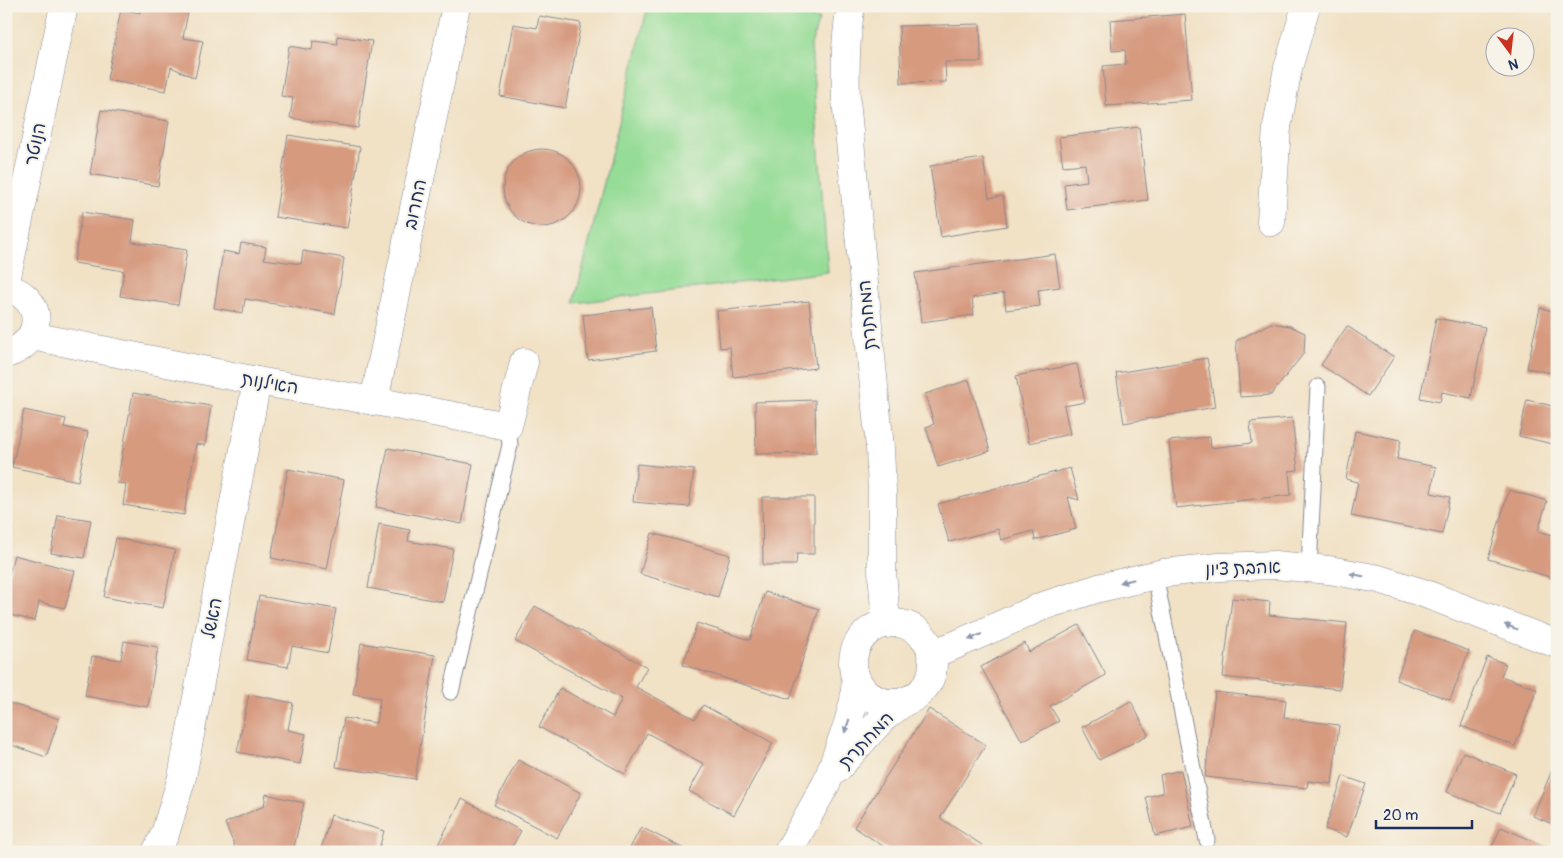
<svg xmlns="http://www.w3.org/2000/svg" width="1563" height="858" font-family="Pangolin,'Playpen Sans Hebrew',sans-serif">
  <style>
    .green { fill: #95dc96; stroke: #58867a }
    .building { fill: #d69a7f }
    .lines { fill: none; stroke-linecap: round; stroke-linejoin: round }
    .service-casing { stroke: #868892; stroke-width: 17 }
    .minor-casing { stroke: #868892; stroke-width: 29 }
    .service { stroke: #fff; stroke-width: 15 }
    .minor { stroke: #fff; stroke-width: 28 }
    .oneway { fill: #8d97ae }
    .labels { text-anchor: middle; stroke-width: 4; stroke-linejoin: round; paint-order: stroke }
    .street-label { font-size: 18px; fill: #1b2f5e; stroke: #f7f3e8 }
  </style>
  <rect width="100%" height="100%" fill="#f7f3e8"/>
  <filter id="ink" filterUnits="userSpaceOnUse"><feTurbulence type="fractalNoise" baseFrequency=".02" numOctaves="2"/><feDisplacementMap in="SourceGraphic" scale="10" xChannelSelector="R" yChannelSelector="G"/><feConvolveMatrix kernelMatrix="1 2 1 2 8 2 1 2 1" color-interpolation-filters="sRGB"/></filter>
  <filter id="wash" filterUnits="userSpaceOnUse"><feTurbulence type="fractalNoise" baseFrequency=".0096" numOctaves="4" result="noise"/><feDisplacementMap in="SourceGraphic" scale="20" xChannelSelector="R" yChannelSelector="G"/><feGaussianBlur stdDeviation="1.12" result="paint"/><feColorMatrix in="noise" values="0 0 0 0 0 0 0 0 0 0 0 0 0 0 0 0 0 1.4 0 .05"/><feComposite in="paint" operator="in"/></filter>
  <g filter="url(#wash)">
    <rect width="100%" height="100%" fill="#f1e1c5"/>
    <polygon class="green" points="648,6 755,6 819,19 811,45 828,272 574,303"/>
    <g id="blocks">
      <g class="building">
        <polygon points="141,6 156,6 188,12 183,38 203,41 195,78 171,67 166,91 107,80 121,9 140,13"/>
        <polygon points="330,6 370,6 368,14"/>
        <polygon points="1185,14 1192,100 1106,106 1103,66 1126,64 1125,50 1112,51 1110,20"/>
        <polygon points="539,16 581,23 565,108 500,96 513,24 537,28"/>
        <polygon points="980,24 981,62 945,62 946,82 901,83 899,26"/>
        <polygon points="337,36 372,41 358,128 290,118 293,98 281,96 289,46 312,50 313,41 338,44"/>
        <polygon points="101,110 169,121 158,186 90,174"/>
        <polygon points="1139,127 1148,200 1067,210 1064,184 1087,181 1085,164 1063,166 1059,137"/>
        <polygon points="288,135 360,147 347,228 275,217"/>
        <circle cx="542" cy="188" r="39"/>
        <polygon points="983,158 989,198 1003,196 1007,226 941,237 930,166"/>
        <polygon points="82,212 135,220 132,242 187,250 178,305 120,296 124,271 74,263"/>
        <polygon points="241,243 266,247 264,259 301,264 303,251 344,258 335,314 245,299 243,313 214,308 223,251 239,254"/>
        <polygon points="1055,254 1060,287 1038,290 1040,306 1006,310 1004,293 972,298 974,315 921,322 915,273"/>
        <polygon points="809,301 816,368 733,377 730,347 720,348 717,311"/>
        <polygon points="651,307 656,351 588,360 583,315"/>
        <polygon points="1540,308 1557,312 1557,374 1527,368"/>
        <polygon points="1436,318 1485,327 1471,398 1442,392 1440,402 1420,398"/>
        <polygon points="1271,323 1290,326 1305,333 1304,353 1271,395 1240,397 1236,341"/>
        <polygon points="1347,326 1394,357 1368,396 1321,365"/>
        <polygon points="1207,358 1215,407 1124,423 1116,373"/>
        <polygon points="1077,364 1085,402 1064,406 1070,434 1029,443 1016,376"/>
        <polygon points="969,380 990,451 938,467 926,427 934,424 925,394"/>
        <polygon points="133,393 211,406 205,445 196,444 184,515 123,505 126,484 117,483"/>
        <polygon points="815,400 816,453 756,454 755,402"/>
        <polygon points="1527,400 1557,407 1557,445 1519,436"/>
        <polygon points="24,410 66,419 64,427 88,432 78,481 12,467"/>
        <polygon points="1292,418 1298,470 1289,471 1291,495 1176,508 1169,441 1210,437 1211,448 1252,443 1250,422"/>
        <polygon points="1355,431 1401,440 1397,459 1436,467 1431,493 1450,497 1442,534 1351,516 1358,482 1346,479"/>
        <polygon points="388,448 473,464 462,524 376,507"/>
        <polygon points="637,464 694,470 689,507 633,502"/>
        <polygon points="1070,468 1079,500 1068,497 1076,529 1035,540 1033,531 1001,540 998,529 949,542 938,504"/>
        <polygon points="288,469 344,480 327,569 271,558"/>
        <polygon points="1509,490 1547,501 1538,531 1557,536 1557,579 1488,559"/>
        <polygon points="762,497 814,497 814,554 797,554 796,565 763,565"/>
        <polygon points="58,515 91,520 84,558 51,553"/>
        <polygon points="379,524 410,530 408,541 453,549 443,602 368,588"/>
        <polygon points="6,526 12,528 7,545 6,545"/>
        <polygon points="652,533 730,555 718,597 640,574"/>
        <polygon points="116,538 175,550 163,608 104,597"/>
        <polygon points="14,555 75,571 65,608 39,602 35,621 6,614 6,585"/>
        <polygon points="765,592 819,609 790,699 683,665 697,623 750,640"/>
        <polygon points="259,596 336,609 328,653 292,646 288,667 247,660"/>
        <polygon points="1232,598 1270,602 1269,615 1347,623 1340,689 1223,677"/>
        <polygon points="535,606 647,667 636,687 695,719 703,705 773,743 734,815 689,791 704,764 647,733 625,774 539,727 560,688 613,717 622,699 515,641"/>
        <polygon points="1079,625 1106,675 1050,706 1059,721 1022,741 981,667 1025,643 1029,652"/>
        <polygon points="1415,631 1469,651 1450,700 1396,680"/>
        <polygon points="124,641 158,647 148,707 85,696 92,656 121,660"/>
        <polygon points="361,643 435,655 415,779 336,767 344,718 376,723 380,698 353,694"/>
        <polygon points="1487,657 1506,664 1501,676 1537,689 1515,746 1461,726"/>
        <polygon points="1215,692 1286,700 1284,718 1339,725 1332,784 1308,781 1307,788 1205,777"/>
        <polygon points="249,694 293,703 288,730 306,734 300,764 237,752"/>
        <polygon points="1131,701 1148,735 1099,760 1082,727"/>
        <polygon points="6,702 59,719 46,757 6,743"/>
        <polygon points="929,709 986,745 940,818 982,845 977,852 892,852 854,827"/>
        <polygon points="1463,752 1516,774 1500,813 1447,792"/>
        <polygon points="1557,758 1557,826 1533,816"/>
        <polygon points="518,760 581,793 557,838 494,805"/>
        <polygon points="1181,770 1193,827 1155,836 1146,797 1163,793 1160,775"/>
        <polygon points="1343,776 1366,784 1347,837 1325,829"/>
        <polygon points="266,794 304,803 293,852 237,852 225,823 264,806"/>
        <polygon points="462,799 521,831 509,852 434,852"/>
        <polygon points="331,815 384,831 378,852 320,852"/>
        <polygon points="641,827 690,852 628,852"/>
        <polygon points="1501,827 1547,847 1545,852 1490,852"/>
      </g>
    </g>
  </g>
  <g filter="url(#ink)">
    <use href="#blocks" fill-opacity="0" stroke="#868892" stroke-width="1"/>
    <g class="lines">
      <g class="service-casing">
        <g id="service">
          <polyline points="1309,568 1318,387"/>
          <polyline points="1155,575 1207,840"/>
          <polyline points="451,692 510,445 508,426"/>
        </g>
      </g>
      <g class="minor-casing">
        <g id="minor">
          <path d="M851,6C845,38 845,68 846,100L880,448L882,491V570L886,624"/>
          <polyline points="1271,222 1277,127 1288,68 1306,6"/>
          <polyline points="6,281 64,6"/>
          <path d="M6,288C46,297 45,343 6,354"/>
          <polyline points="32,336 257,381 374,401 508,426 524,362"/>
          <polyline points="374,401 456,6"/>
          <circle cx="893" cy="663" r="40"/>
          <polyline points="931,654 953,646 1043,606 1099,588 1164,573 1219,567 1275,565 1329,570 1379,579 1423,593 1557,644"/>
          <polyline points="837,769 883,718 907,700"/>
          <polyline points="156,852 165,834 182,777 257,381"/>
          <polyline points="788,852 827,782 848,723 854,701 856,678"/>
        </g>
      </g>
      <use href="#service" class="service"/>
      <use href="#minor" class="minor"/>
    </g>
    <defs><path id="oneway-solid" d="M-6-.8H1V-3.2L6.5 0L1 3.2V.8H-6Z" transform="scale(1.25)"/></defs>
    <g class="oneway">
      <use href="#oneway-solid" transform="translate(1357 575) rotate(-169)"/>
      <use href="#oneway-solid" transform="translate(1127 581) rotate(167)"/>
      <use href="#oneway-solid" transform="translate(1511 627) rotate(-159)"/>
      <use href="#oneway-solid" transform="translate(975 637) rotate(156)"/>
      <use href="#oneway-solid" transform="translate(847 726) rotate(109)"/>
    </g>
  </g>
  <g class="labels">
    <g class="street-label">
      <text transform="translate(35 144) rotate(-78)" y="6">הנוטר</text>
      <text transform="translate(415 204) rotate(-78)" y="6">החרוב</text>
      <text transform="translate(867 315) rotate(-95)" y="6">המחתרת</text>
      <text transform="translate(270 383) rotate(10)" y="6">האילנות</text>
      <text transform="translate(1243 568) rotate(-2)" y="6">אהבת ציון</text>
      <text transform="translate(212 618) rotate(-79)" y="6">האשל</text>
      <text transform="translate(866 740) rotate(-46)" y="6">המחתרת</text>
    </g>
  </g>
  <rect width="1563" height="858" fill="none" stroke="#f7f3e8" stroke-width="25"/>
  <g transform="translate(1510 52) rotate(165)"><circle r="24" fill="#f7f3e8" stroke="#9fa5b1"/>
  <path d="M0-4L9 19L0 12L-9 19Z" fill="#c8321e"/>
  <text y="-8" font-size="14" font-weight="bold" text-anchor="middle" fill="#1b2f5e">N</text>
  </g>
  <path d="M1376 820v8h96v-8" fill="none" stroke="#1b2f5e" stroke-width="2.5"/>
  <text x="1383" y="820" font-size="15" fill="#1b2f5e" stroke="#f7f3e8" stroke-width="4" paint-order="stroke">20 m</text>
</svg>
